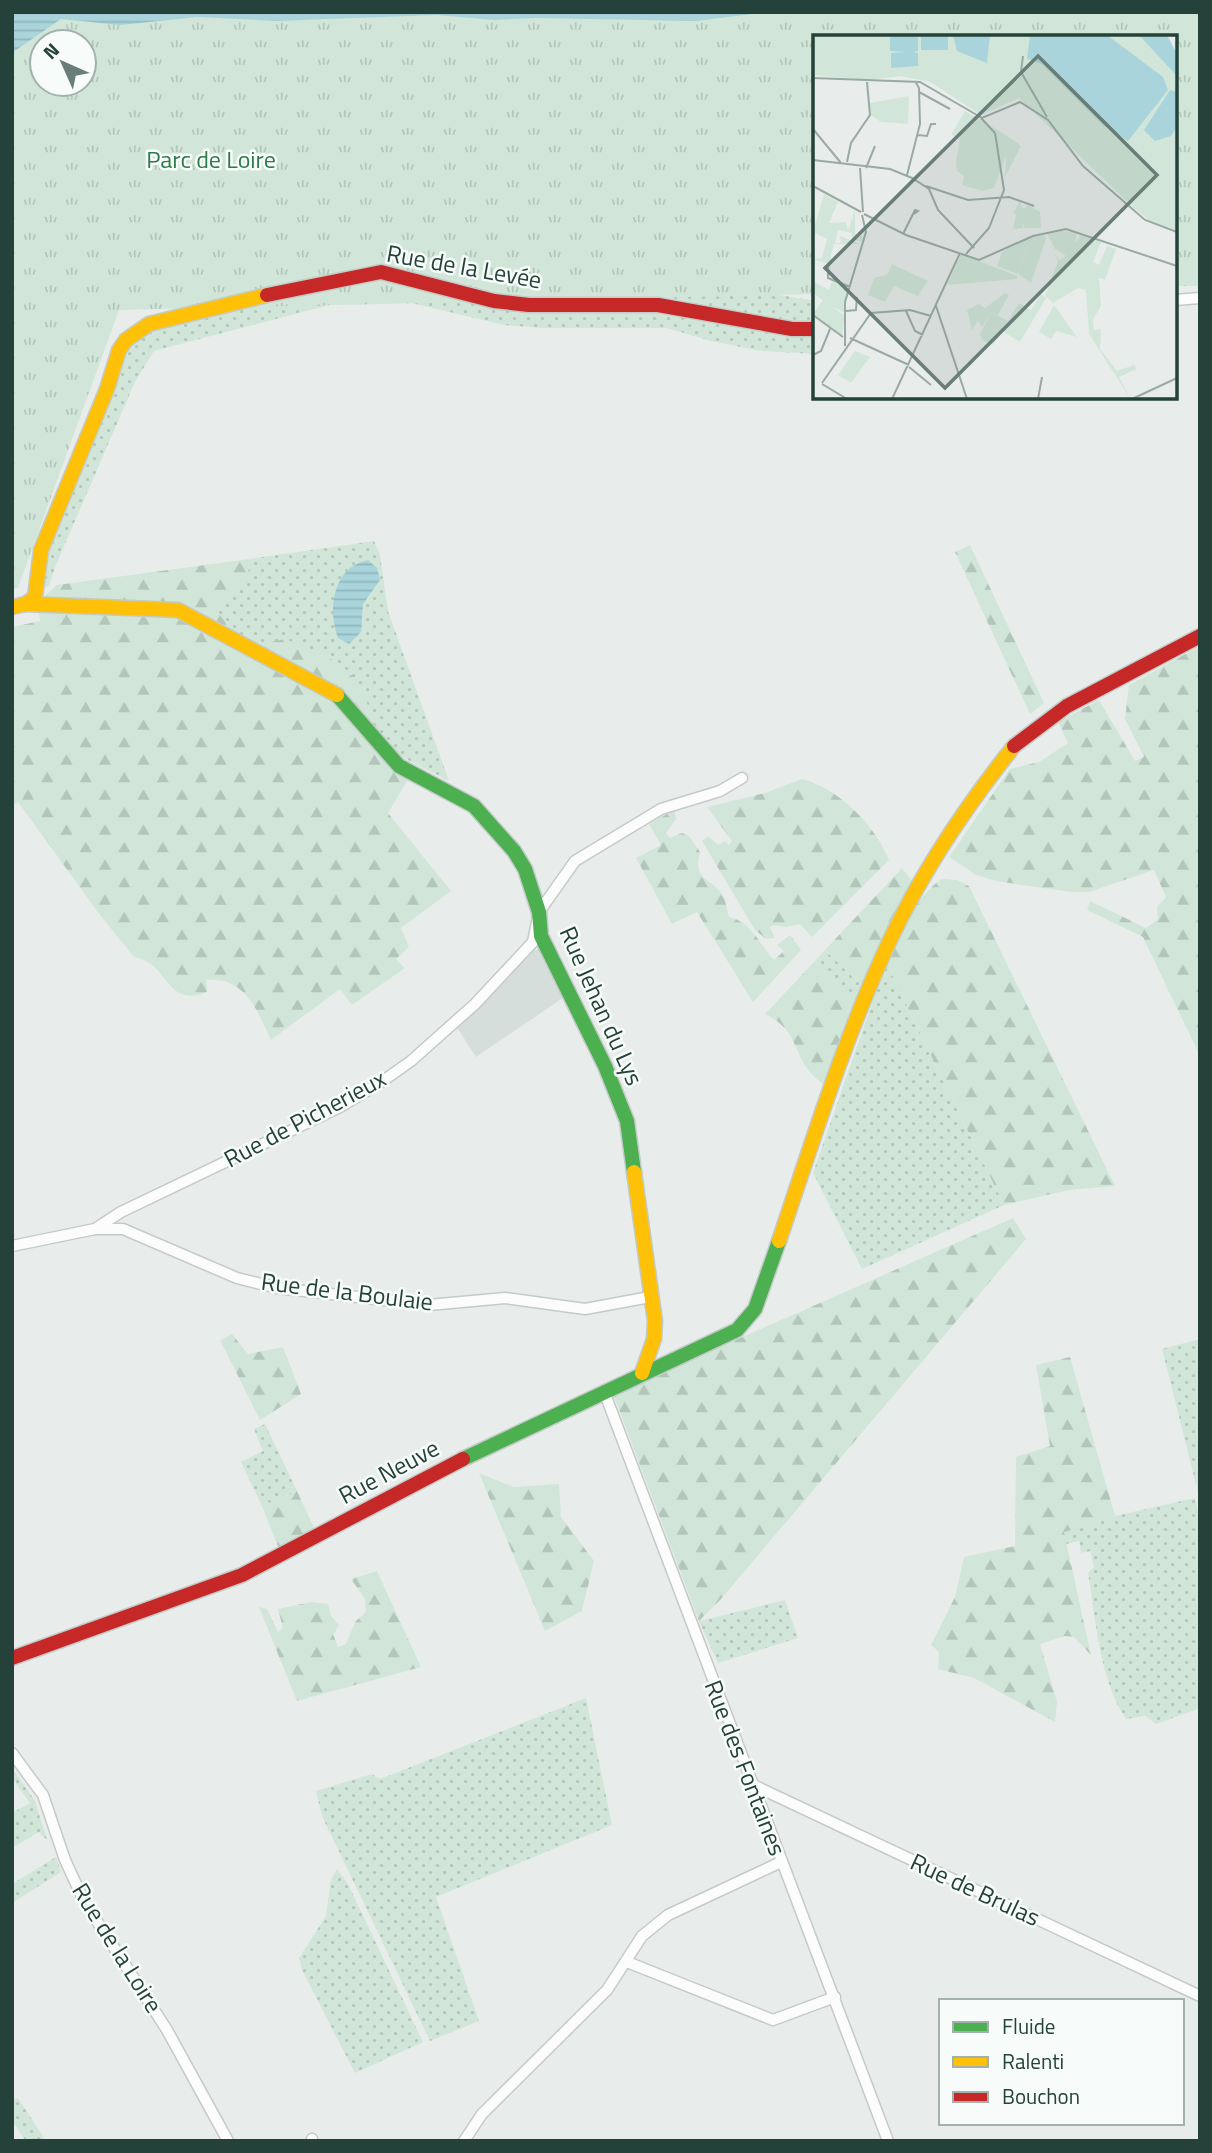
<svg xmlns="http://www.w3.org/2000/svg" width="1212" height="2153" font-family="'Titillium Web',sans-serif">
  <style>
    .built { fill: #d6dedb }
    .grass { fill: url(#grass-dots) }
    .forest { fill: url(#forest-firs) }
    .park { fill: url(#park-tufts); fill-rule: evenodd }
    .water { fill: url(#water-rules) }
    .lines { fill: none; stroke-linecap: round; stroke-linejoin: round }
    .street-casing { stroke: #c5cac8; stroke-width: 13 }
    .fast-casing { stroke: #c3cbc8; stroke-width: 17 }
    .slow-casing { stroke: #c3cbc8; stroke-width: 17 }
    .jam-casing { stroke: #c3cbc8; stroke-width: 17 }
    .street { stroke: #fcfcfc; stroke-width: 10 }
    .fast { stroke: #4caf50; stroke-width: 14 }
    .slow { stroke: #ffc107; stroke-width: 14 }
    .jam { stroke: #c62828; stroke-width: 14 }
    .labels { text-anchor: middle; stroke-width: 5; stroke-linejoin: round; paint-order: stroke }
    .park-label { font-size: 24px; fill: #2d7a4b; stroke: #f7fbf9 }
    .street-label { font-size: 24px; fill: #24423a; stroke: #f7fbf9 }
    .inset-road { fill: none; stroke: #9aa9a4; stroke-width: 2 }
    .view { fill: #697e78; fill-opacity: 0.15; stroke: #697e78; stroke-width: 3.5 }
    .inset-edge { fill: none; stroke: #24423a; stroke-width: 3.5 }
  </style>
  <defs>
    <pattern id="grass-dots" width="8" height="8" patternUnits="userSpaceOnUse" patternTransform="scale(1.75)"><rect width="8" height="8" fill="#d1e6d8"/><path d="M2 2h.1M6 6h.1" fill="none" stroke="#b3c6ba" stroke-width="1.8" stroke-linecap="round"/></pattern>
    <pattern id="forest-firs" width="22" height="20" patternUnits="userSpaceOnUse" patternTransform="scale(1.75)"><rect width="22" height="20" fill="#d1e6d8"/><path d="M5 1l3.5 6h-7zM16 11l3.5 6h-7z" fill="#b3c6ba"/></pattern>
    <pattern id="park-tufts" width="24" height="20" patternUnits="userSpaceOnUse" patternTransform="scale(1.75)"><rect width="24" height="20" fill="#d1e6d8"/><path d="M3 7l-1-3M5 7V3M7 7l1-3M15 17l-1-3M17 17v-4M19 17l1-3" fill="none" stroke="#b3c6ba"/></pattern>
    <pattern id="water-rules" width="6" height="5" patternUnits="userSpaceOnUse" patternTransform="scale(1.75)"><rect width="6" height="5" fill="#a9d4db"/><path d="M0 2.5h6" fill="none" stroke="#91b7bd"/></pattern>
  </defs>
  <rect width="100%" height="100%" fill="#e8edeb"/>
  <polygon class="built" points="543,949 566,996 476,1057 456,1026 485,1001 532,950"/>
  <g class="grass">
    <polygon points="363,246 763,292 815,301 815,326 795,326"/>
    <polygon points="314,287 650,310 815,332 815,354 761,351 711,341 667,328 541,328 504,325 386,297 341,302 154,351 135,382 55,567 49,586 40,591 43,557 120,357 140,333"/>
    <polygon points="374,541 380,555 388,611 449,781 392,752 253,646 246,644 217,612 248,577 248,565 242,560"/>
    <polygon points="825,950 863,987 857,1005 815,961"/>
    <polygon points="886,963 1004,1205 862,1269 813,1173"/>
    <polygon points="1200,1339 1200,1500 1162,1349"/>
    <polygon points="265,1424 297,1491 262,1506 241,1462 263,1451 254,1429"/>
    <path d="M1195,1498L1200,1518V1708L1156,1724L1145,1716L1126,1719C1099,1679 1096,1619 1088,1573L1094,1567L1090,1551L1081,1553L1079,1541L1066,1544L1063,1532L1115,1516Z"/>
    <polygon points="785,1600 798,1638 718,1663 699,1621"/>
    <polygon points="586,1698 612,1825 436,1897 479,2021 430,2041 322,1816 316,1791 372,1774 380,1779"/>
    <polygon points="12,1768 35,1801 47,1840 39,1832 12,1848 12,1813 30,1803 12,1778"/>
    <polygon points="56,1857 61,1872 12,1903 12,1884"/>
    <polygon points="337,1869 348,1884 423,2042 355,2073 302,1970 299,1958 326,1916 331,1879"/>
    <polygon points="18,2098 46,2141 26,2141 12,2121 12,2101"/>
  </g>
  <g class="forest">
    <polygon points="970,545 1044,703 1030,714 955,552"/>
    <polygon points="242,560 248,564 249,577 217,612 246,644 177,606 40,600 57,585"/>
    <path d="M39,611L174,613L332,695L410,776L388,813L451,891L401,928L409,947L396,959L405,968L352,1005L340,989L271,1040C257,1010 245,976 206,980L207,992C165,1009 169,962 134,957L100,915L18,802L12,805V627L40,621Z"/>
    <path d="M285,639C338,659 363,669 374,729L344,696L253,646Z"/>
    <polygon points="1200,646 1200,1056 1143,937 1087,910 1090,901 1146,928 1158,919 1157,907 1166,897 1154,870 1089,892 1071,892 996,881 976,875 949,857 1010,769 1039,762 1068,743 1058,722 1099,700 1135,761 1144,757 1125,719 1129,685"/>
    <path d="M802,779C838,788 875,825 889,860L812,937L800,924L786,927L774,925L770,927L775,938L766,939L755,930L702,841L708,836L718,845L725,841L729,845L732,841L707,807L765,793Z"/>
    <path d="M674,810L676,819L666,833L670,838L682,833L689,836L700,852C692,881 711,878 722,894C726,900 727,910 729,917C752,922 759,944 774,960L784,951L777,945L790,935L801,950L753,1002L697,912L672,924L636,858L661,845L649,824Z"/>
    <polygon points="902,868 913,882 879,948 863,987 825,950"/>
    <path d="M942,879L957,880L969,886L1115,1186L1069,1190L1004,1205L886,963C901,934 914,897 942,879Z"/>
    <path d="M815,961L857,1005L826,1087C821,1082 814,1077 809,1071C791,1046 797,1030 765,1014Z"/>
    <polygon points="1013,1218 1026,1239 721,1599 699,1621 613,1394"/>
    <polygon points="232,1334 248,1354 283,1347 301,1394 260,1420 220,1340"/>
    <polygon points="1070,1357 1115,1516 1064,1532 1091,1655 1074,1637 1065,1636 1040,1644 1057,1702 1055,1722 974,1678 938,1669 939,1652 931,1645 955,1597 964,1557 1015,1546 1016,1457 1050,1446 1036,1365"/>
    <polygon points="479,1473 514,1487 559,1484 561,1517 594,1561 582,1611 545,1631"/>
    <polygon points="297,1491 315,1530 279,1549 262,1506"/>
    <polygon points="377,1571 421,1667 297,1701 259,1607 267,1609 278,1632 283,1628 278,1609 311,1602 328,1604 331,1616 339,1625 333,1634 338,1647 346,1644 355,1622 366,1612 365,1599 351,1579"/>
  </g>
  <path class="park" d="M12,12H1200V286H1175V37H815V294L119,310L18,588L12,589ZM42,42H84V84H42Z"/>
  <g class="water">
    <polygon points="12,12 767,12 696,21 536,18 494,20 436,15 276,21 198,17 120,25 61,19 12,53"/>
    <path d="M368,560L377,568L380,580L363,604L361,632L349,644L338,638C327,609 333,567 368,560Z"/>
  </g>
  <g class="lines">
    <g class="street-casing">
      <g id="street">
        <polyline points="1175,300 1200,298"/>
        <polyline points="95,1229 121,1212 340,1107 380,1083 411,1061 475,1004 533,942 539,912 575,861 661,809 720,791 742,778"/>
        <polyline points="12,1246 95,1229 123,1229 237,1278 277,1288 429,1305 505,1298 585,1309 650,1297"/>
        <polyline points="605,1394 888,2141"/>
        <polyline points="12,1753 43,1795 65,1860 84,1901 167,2030 228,2141"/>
        <polyline points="751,1784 1200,1996"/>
        <polyline points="627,1962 773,2020 835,1997"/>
        <polyline points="312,2139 312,2141"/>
        <polyline points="464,2141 482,2114 607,1990 642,1936 668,1915 781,1862"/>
      </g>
    </g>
    <g class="fast-casing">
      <g id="fast">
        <polyline points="337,695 399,766 474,806 514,851 525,869 539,912 541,936 605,1066 627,1121 634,1172"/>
        <polyline points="463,1459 737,1330 755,1309 779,1241"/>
      </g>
    </g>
    <g class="slow-casing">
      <g id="slow">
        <polyline points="26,604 178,610 337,695"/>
        <polyline points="12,607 26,604 35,597 41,550 107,389 119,350 126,340 149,324 267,295"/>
        <polyline points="634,1172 655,1321 654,1339 642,1373"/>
        <path d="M779,1241C813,1140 845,1036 890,940C922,872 967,805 1014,746"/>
      </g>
    </g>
    <g class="jam-casing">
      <g id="jam">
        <polyline points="267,295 381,272 494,301 529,305 658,305 792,329 815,329"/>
        <polyline points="1014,746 1067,706 1200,636"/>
        <polyline points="12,1658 242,1575 463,1459"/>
      </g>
    </g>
    <use href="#street" class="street"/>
    <use href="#fast" class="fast"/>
    <use href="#slow" class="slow"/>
    <use href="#jam" class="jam"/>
  </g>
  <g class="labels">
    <g class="park-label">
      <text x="211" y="168">Parc de Loire</text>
    </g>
    <g class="street-label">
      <text transform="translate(464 267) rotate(10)" y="8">Rue de la Levée</text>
      <text transform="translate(601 1006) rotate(66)" y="8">Rue Jehan du Lys</text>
      <text transform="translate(305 1119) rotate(-28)" y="8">Rue de Picherieux</text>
      <text transform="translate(347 1292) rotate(7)" y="8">Rue de la Boulaie</text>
      <text transform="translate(389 1472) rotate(-28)" y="8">Rue Neuve</text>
      <text transform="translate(745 1768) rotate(69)" y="8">Rue des Fontaines</text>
      <text transform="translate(975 1890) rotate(25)" y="8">Rue de Brulas</text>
      <text transform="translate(117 1948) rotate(58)" y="8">Rue de la Loire</text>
    </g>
  </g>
  <g transform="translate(813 35)">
    <rect width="364" height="364" fill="#e8edeb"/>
    <path d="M96,61L95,89L68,87L58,80L57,68ZM193,100L208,111L192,142L193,121L185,108L186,102ZM11,159L25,167L16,188L33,187L35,196L42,175V199L50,201L52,191L51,200L48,207L39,203V198L25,195L22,208H28L27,201L47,209H21L18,220L17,242L36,250L27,248L35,252L32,278L20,272L32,281L29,300L0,279L10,265L0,258V246L16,255L19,246L27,248L15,243L16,229L0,224L9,223L14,204L0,197ZM217,203L205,239L184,231L189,217ZM79,229L115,246L105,261L81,251L72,267L55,260L61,243L74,240ZM228,259L233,263L207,307L189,296L180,310L169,305L167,299L178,277L195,286L206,268L218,275Z" fill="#d1e6d8"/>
    <path d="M152,76L193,100L186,103L193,121L181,153L169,156L149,150L151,141L144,136L143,128L147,102L138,100ZM207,166L210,174L215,170L227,177L228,193H212L209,188L210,193L200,194L203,180L200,178ZM248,196L264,198L262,208L268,200L288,207L280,227L286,230L294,211L303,214L292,245L286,243L288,271L280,284L281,295L288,294L287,314L304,336L321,330L324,334L306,342L317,363L276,299L273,255L265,253L240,268L232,261L245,226L242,218L246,225L253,221L242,214L234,199ZM231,200L233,204L218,248L205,239L217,203ZM148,219L204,241V244L134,250ZM192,258L196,260L185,280L178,277L169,292L165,286L159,295L154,275L166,269L172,273ZM241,270L264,302L243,296L238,304L226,297Z" fill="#d1e6d8"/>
    <path d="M0,0H331L364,40V195L337,186L321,173L206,63L168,80L117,47L87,41L54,45L0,40Z" fill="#d1e6d8"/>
    <path d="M42,316L57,322L38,348L25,340Z" fill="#d1e6d8"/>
    <path d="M77,0H105V16L100,17L105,18V31L78,33V18L94,17L77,16ZM108,0H135V15H108ZM140,0H177L174,28L144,16ZM217,0H294L350,42L355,55L315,106L291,91L229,29L214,24ZM326,0H354L364,19V41ZM357,55L364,57V92L358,101L342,106L331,95Z" fill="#a9d4db"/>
    <path class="inset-road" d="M210,21L208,37L234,82M0,43L107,47L169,83L207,67L235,85L270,131L332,185L364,197M106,57L137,74M0,94L28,128M105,100L114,101L118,89H123M0,125L77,134L99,143L116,154L125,175L161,213M34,127L38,108L57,80L54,47M47,133L50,177M53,133L62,111M94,140L107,89L106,53L102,46M0,151L48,177M113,151L155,165L196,162L221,171M51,179L93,200L166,225L220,201L253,194L364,231M90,199L102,175L105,176L101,179M153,219L176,193L191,155L182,98L168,83M11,232H15V243L37,252M123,271L154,364M33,276L43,275L44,262M93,276L102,296L110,300M0,280L30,302M37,303L96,330M32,311V267L53,197L49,180M0,320L8,316L17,294M96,332L118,350M9,348L58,278L97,275L118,281M9,349L34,364M79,364L147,218M225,364L229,342M319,364L364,343"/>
    <path class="view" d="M225,21L344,140L132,353L12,233Z"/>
    <rect width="364" height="364" class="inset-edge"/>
  </g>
  <rect width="1212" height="2153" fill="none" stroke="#24423a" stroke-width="28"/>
  <rect x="939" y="1999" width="245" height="126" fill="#f7fbf9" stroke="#a3b1ad" stroke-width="2"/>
  <rect x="953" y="2022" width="35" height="10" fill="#4caf50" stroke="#a3b1ad" stroke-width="2"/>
  <text x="1002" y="2034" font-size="21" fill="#24423a">Fluide</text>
  <rect x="953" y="2057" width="35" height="10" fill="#ffc107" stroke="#a3b1ad" stroke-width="2"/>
  <text x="1002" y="2069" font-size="21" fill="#24423a">Ralenti</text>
  <rect x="953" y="2092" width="35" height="10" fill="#c62828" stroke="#a3b1ad" stroke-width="2"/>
  <text x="1002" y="2104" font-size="21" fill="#24423a">Bouchon</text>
  <g transform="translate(63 63) rotate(315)"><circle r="33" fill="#f7fbf9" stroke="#a3b1ad" stroke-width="2"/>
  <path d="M0-5L12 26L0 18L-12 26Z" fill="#697e78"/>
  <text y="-10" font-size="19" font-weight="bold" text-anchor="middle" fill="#24423a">N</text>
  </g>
</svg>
